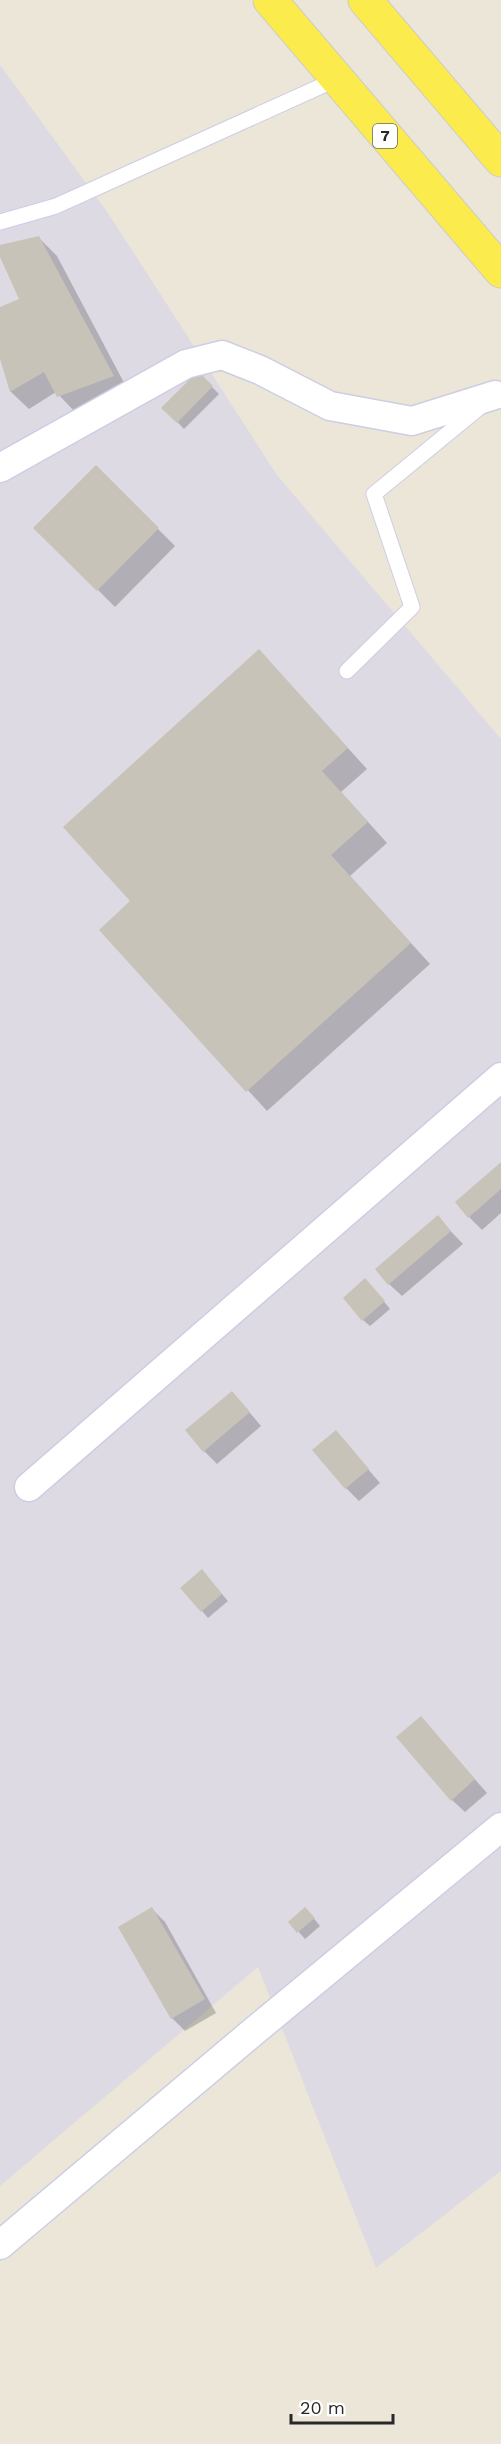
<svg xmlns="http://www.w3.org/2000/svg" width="501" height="2444" font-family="'Work Sans',sans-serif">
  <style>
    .industrial { fill: #dedae3 }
    .shadow { fill: #0003 }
    .building { fill: #c7c3b8 }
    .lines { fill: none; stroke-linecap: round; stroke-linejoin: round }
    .lane-casing { stroke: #cdcee3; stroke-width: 17 }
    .street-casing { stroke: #cdcee3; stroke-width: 31 }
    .primary-casing { stroke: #cbcbcb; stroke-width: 35 }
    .lane { stroke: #fff; stroke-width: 15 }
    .street { stroke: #fff; stroke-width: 28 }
    .primary { stroke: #fceb4d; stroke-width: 33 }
    .labels { text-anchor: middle; stroke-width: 4.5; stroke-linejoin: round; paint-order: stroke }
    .shield { fill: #fff; stroke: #686868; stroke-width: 1.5 }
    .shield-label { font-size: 15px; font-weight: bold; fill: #282828 }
  </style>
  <rect width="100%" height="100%" fill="#ece6d8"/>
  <polygon class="industrial" points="0,65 108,213 277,475 501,739 501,2171 376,2268 258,1967 0,2186"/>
  <g class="shadow">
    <polygon points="39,238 57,256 130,394 76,413 56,392 29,409 11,392 0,354 0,308 21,299 0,253 0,247"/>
    <polygon points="198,373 219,394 184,429 164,408"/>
    <polygon points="96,467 175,546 115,607 36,528"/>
    <polygon points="259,651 367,769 341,792 387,843 350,876 430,964 267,1111 101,930 132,901"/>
    <polygon points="501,1164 501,1213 482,1230 469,1217"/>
    <polygon points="438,1218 463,1244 402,1296 389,1284"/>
    <polygon points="372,1287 390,1309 370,1326 363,1320"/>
    <polygon points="244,1406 261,1426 217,1464 204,1451"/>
    <polygon points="336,1432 380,1483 359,1501 346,1488"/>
    <polygon points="208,1578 228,1601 208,1618 202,1611"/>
    <polygon points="421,1718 487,1793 465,1812 452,1800"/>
    <polygon points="152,1909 165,1922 216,2013 185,2031 172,2018"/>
    <polygon points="312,1916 320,1926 305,1939 290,1922"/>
  </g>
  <g class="building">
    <polygon points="39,236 114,376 57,397 44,372 10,392 0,359 0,307 19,299 0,257 0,245"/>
    <polygon points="198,371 213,386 177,423 161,408"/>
    <polygon points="96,465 159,528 97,591 33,528"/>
    <polygon points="259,649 348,748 322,771 368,822 331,855 411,943 246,1092 99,930 130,901 63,827"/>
    <polygon points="501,1162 501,1189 468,1218 455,1202"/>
    <polygon points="438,1215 451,1231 388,1285 375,1269"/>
    <polygon points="365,1278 385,1301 362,1321 343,1298"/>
    <polygon points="232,1391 250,1412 203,1452 185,1430"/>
    <polygon points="336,1430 369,1469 345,1489 312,1450"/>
    <polygon points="202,1569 222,1594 201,1612 180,1588"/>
    <polygon points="421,1716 475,1779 451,1801 396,1737"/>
    <polygon points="152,1907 205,1999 171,2019 118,1927"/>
    <polygon points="305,1907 315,1918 297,1933 288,1922"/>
  </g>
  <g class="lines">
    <g class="lane-casing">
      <g id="lane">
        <polyline points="0,222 56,206 337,79"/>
        <polyline points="347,671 412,607 374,494 480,407"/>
      </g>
    </g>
    <g class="street-casing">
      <g id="street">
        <polyline points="0,468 186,364 222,355 260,370 330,406 412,421 495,395"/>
        <polyline points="29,1487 501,1077"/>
        <polyline points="0,2245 253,2032 501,1827"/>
      </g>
    </g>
    <g class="primary-casing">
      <g id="primary">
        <polyline points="270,0 501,271"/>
        <polyline points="365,0 501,160"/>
      </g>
    </g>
    <use href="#lane" class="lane"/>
    <use href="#street" class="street"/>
    <use href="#primary" class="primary"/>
  </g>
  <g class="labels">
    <rect class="shield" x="373" y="124" width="24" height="24" rx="4.5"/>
    <g class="shield-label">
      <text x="385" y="141">7</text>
    </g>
  </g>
  <path d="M291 2414v9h102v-9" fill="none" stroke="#282828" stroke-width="3"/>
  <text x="300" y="2414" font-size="18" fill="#282828" stroke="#ffffff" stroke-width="4.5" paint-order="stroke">20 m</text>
</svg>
